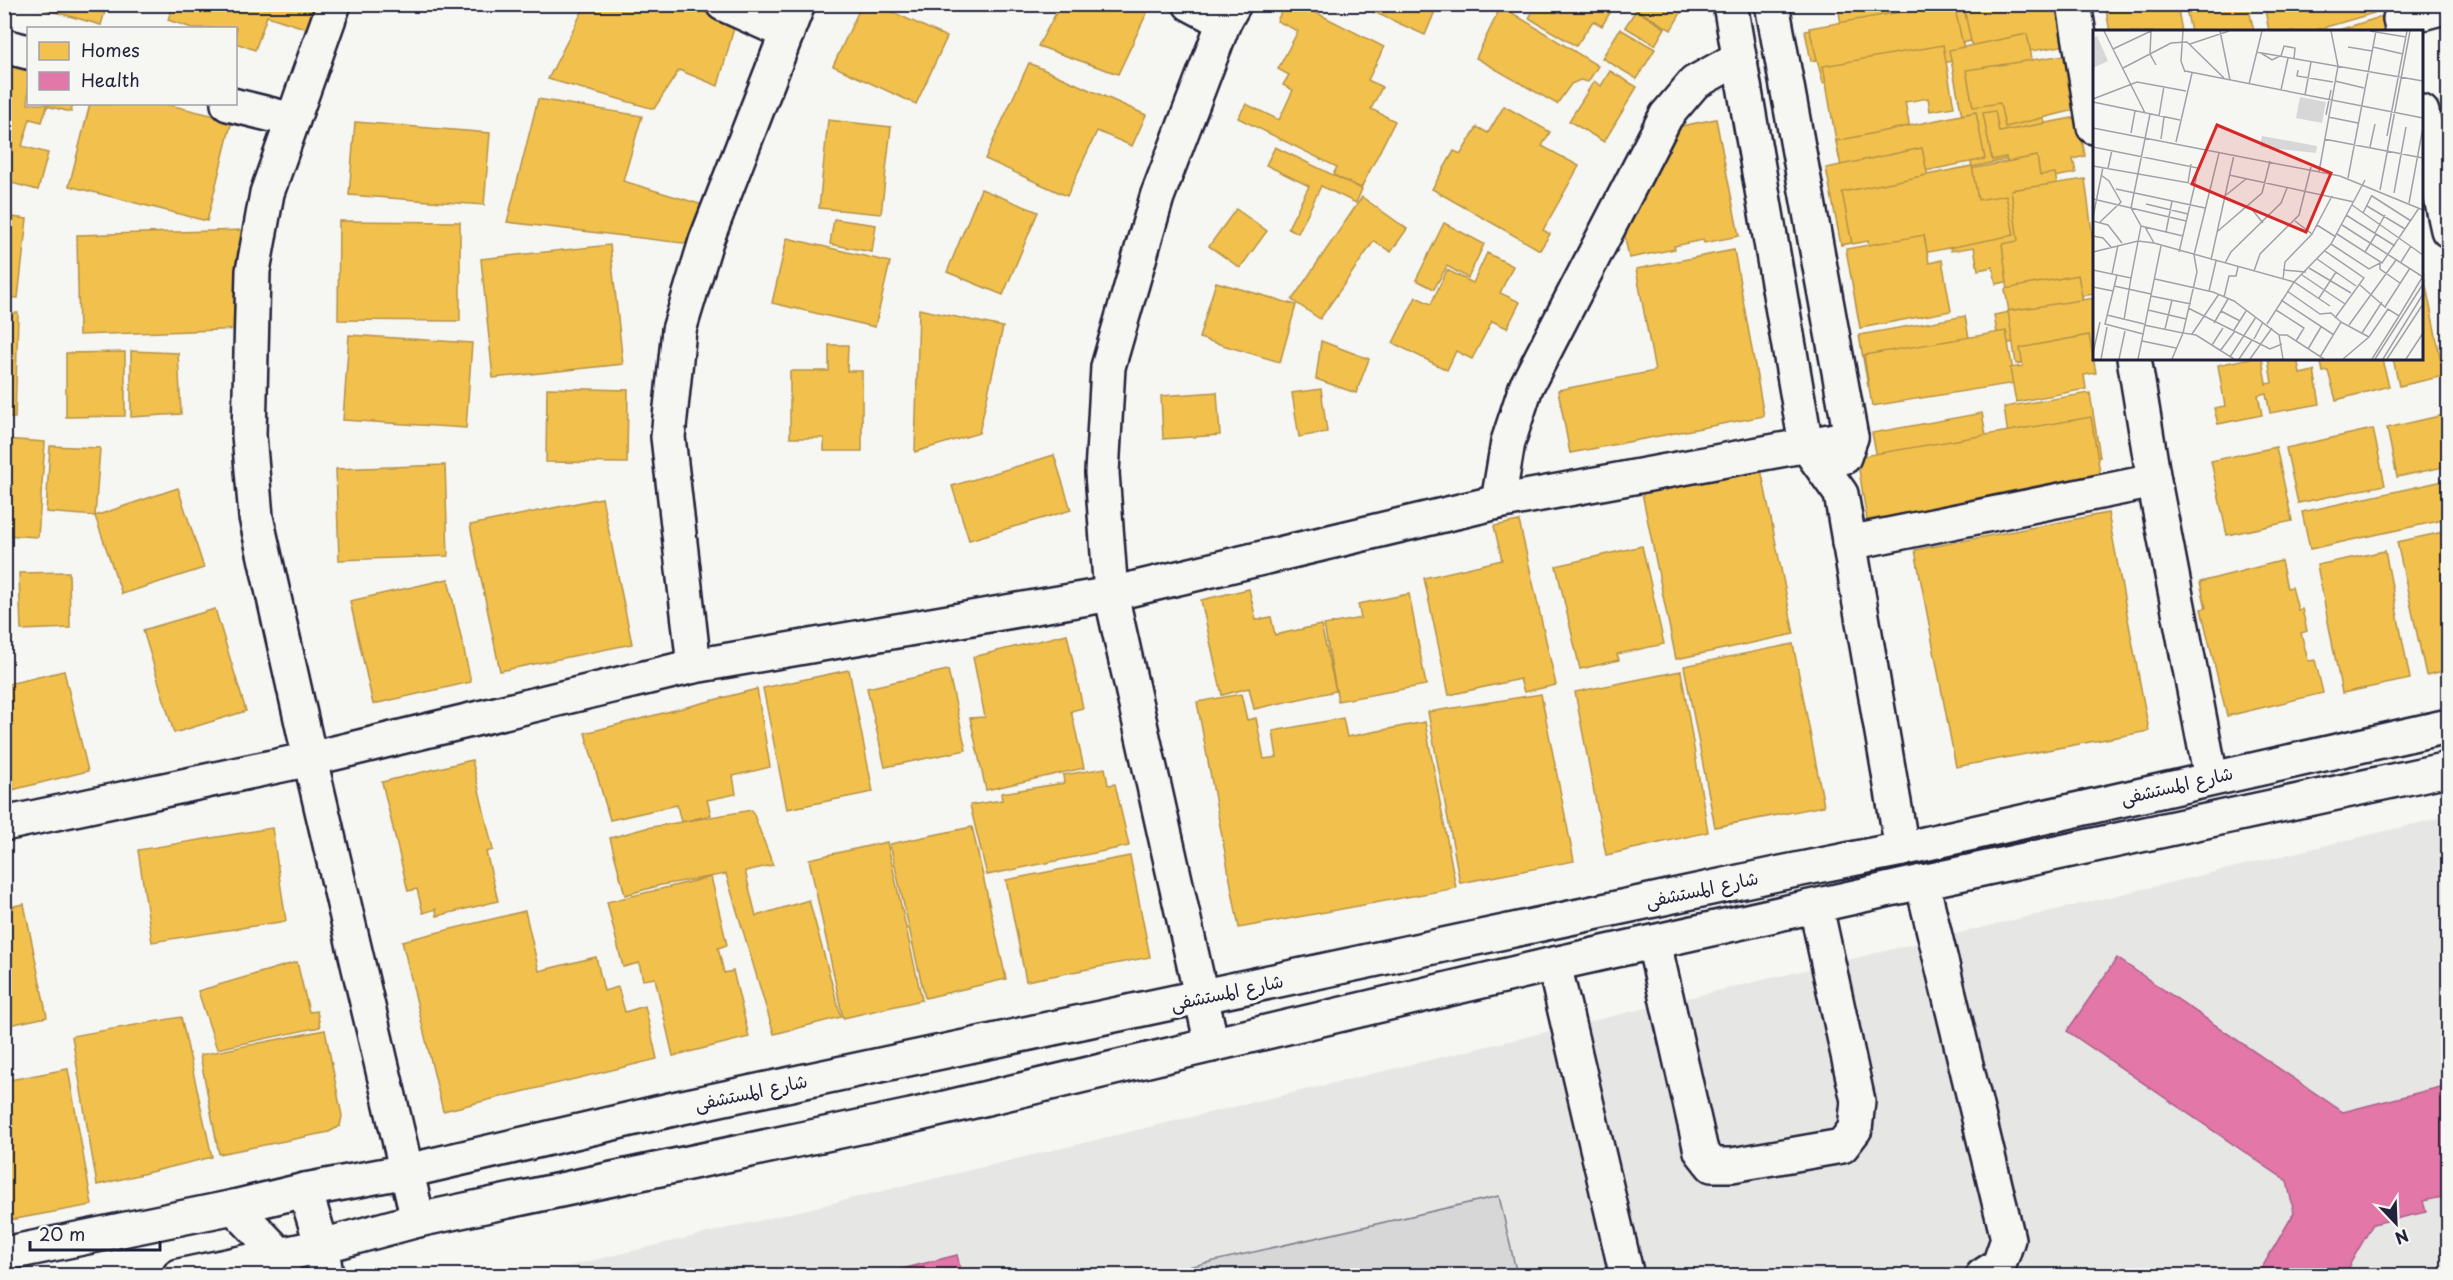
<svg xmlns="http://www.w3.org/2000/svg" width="2453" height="1280" font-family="'Playpen Sans','Playpen Sans Arabic',sans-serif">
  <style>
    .built { fill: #e6e6e4 }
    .green { fill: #d7d7d7; stroke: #7c7c89; stroke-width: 1.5 }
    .homes { fill: #f2c14e; stroke: #b49148; stroke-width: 1.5 }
    .health { fill: #e377a8; stroke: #a95e87; stroke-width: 1.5 }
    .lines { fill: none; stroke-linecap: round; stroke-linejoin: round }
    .minor-casing { stroke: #22223b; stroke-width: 38 }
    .major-casing { stroke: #22223b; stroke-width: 38 }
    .minor { stroke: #f6f6f2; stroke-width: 33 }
    .major { stroke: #f6f6f2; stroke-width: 33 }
    .labels { text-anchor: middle; stroke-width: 6; stroke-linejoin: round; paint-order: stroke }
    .street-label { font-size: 18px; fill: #22223b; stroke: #f6f6f2 }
    .inset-road { fill: none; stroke: #a1a1a9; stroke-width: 1.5 }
    .view { fill: #d62828; fill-opacity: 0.15; stroke: #d62828; stroke-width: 3 }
    .inset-edge { fill: none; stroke: #22223b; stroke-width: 3 }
  </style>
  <rect width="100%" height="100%" fill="#f6f6f2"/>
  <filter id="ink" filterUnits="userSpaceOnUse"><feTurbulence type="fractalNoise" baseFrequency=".0167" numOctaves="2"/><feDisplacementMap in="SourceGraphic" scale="12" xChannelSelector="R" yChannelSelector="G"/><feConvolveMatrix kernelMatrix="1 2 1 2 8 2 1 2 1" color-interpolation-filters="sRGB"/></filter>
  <g filter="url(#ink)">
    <polygon class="built" points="2448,816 2448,1275 532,1275"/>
    <polygon class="green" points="1499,1196 1517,1275 1153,1275"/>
    <g class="homes">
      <polygon points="27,4 107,4 101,25"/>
      <polygon points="173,4 320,4 311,30 267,16 255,50 236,43 236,28 192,28 168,20"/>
      <polygon points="586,4 705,4 737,17 718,86 679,70 654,109 548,79"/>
      <polygon points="862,4 875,4 947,37 916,104 833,66"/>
      <polygon points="1061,4 1151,4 1118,74 1038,46"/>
      <polygon points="1285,4 1299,4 1384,47 1368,80 1382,87 1371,109 1395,121 1361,188 1333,175 1337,167 1238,118 1246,104 1279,120 1293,90 1283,85 1289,75 1278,69 1298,31 1277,21"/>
      <polygon points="1356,4 1438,4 1425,35"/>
      <polygon points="1521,4 1615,4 1602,26 1593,21 1576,46 1529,18 1533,11"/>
      <polygon points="1636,4 1686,4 1671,30 1634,8"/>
      <polygon points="1844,4 1925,4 1932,37 1811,61 1805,31 1841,24 1838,6"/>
      <polygon points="1939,4 2021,4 2023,14 2014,15 2018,31 1961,43 1959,35 1946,37"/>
      <polygon points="1946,4 1954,4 1966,59 1823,83 1809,28"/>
      <polygon points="1963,4 2062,4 2068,45 1975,60"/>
      <polygon points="2135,4 2177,4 2182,32 2110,32 2106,10"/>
      <polygon points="2185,4 2248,4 2254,32 2191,32"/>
      <polygon points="2264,4 2372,4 2374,13 2309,32 2269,32"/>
      <polygon points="1501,6 1598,66 1588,82 1580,80 1571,84 1557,104 1476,58"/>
      <polygon points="1636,10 1665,28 1655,45 1625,27"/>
      <polygon points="2384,16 2389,32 2332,32"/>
      <polygon points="1620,29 1655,49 1637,79 1602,58"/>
      <polygon points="2027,34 2048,139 2030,143 2032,154 1972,167 1949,50"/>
      <polygon points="1943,45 1954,107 1930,111 1928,98 1905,102 1913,145 1839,158 1823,66"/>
      <polygon points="4,55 28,61 28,104 73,104 71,112 47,106 42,122 30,119 22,146 48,153 38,190 4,181"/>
      <polygon points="2065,55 2079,109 2005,127 2000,103 1973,107 1966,70"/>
      <polygon points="1029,63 1146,115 1132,146 1097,131 1067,196 985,159"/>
      <polygon points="1610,71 1637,87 1604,142 1569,121 1594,81 1601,86"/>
      <polygon points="538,99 642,116 623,181 703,205 691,244 507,222"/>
      <polygon points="90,104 165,104 232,120 207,221 69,186"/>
      <polygon points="1504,106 1550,132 1542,146 1579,166 1543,230 1550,234 1540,250 1432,189 1454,151 1461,154 1477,127 1488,133"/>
      <polygon points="1995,111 1999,132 2078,117 2085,156 2073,159 2076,173 2011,185 2006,157 1992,160 1983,113"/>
      <polygon points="1976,112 1985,159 1845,187 1836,141"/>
      <polygon points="1716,119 1739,236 1704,243 1703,240 1674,246 1675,249 1629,258 1623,227 1667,129"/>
      <polygon points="828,120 891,127 881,214 819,208"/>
      <polygon points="355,122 490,133 484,205 349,195"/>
      <polygon points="1275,147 1362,189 1356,203 1321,186 1298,233 1288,228 1309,186 1266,165"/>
      <polygon points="1922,148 1930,187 1949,182 1956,217 1919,225 1920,229 1841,245 1826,168"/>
      <polygon points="2037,156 2040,175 2055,173 2069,252 2058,255 2060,271 1996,284 1993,267 1978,270 1974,247 1951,251 1947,227 1970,223 1960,171"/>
      <polygon points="1972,166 1978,200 2006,195 2014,235 1873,263 1868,241 1852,244 1842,192"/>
      <polygon points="2085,179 2094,247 2094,294 2010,306 2002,244 2018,241 2011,190"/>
      <polygon points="981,189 1038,212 1003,295 947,272"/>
      <polygon points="1362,197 1407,229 1391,252 1374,241 1320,319 1292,300"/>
      <polygon points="1236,209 1267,231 1240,268 1209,246"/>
      <polygon points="4,216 27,219 18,298 4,297"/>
      <polygon points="834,219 876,225 872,252 830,244"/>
      <polygon points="339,221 460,222 460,321 338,320"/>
      <polygon points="1444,223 1484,244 1468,278 1447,266 1434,289 1416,280"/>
      <polygon points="243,230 246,329 79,335 77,235"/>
      <polygon points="1924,235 1929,263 1942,260 1951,311 1860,328 1846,249"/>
      <polygon points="787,238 890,262 875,327 772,303"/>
      <polygon points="610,245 623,364 493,378 481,259"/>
      <polygon points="1734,250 1764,416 1570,453 1558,390 1655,371 1636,269"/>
      <polygon points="1487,253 1513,266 1500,293 1520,302 1507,328 1492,321 1472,359 1456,351 1447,370 1393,343 1416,297 1431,304 1447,270 1473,283"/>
      <polygon points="2423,271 2444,376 2399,386 2393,358 2422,358"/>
      <polygon points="2078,275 2088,329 2060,334 2055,310 2046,311 2050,335 1999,345 1994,315 2009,312 2005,289"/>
      <polygon points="1216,282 1296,305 1280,362 1199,338"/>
      <polygon points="2094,298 2094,352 2016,364 2008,311"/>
      <polygon points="919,309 1003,327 979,433 915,452"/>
      <polygon points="4,313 18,313 15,418 4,418"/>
      <polygon points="1965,316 1974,366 1868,386 1859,335"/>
      <polygon points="2006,331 2015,383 1872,406 1864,355"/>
      <polygon points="349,335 472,343 466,428 343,420"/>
      <polygon points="2089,335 2096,373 2084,375 2086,389 2016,402 2010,368 2023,366 2020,348"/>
      <polygon points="1321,341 1369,359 1356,393 1316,379"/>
      <polygon points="829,345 848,345 847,371 862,371 862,451 824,451 824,438 790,438 790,371 829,371"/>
      <polygon points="131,351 178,353 181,414 131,417"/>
      <polygon points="125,352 125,416 66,417 66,353"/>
      <polygon points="2250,358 2262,358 2266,384 2272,383 2268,358 2297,358 2300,374 2314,371 2320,404 2270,413 2266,393 2258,395 2262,415 2218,424 2214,408 2225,406 2218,365"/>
      <polygon points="2320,358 2382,360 2389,386 2336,400 2328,371 2323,372"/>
      <polygon points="547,388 628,390 627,463 546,462"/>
      <polygon points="1321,389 1327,432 1299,437 1292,393"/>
      <polygon points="1217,392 1220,435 1163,439 1161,396"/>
      <polygon points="2090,393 2100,457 2013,470 2004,407"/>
      <polygon points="1982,413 1993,475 1904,491 1904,485 1874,490 1868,459 1877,457 1872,433"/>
      <polygon points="2448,414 2448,466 2397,477 2387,428"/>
      <polygon points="2091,417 2101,479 1867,520 1857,457"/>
      <polygon points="2373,429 2385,485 2298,503 2286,448"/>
      <polygon points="4,439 45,442 38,537 4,535"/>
      <polygon points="50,446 100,448 95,516 46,512"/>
      <polygon points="2276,447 2292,521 2227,535 2211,461"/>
      <polygon points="1054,455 1071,510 969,540 952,486"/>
      <polygon points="445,465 448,556 339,560 336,469"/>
      <polygon points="1761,469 1794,634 1676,659 1642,493"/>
      <polygon points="2448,480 2448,519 2310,549 2302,512"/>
      <polygon points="178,488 204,568 122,594 95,516"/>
      <polygon points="602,498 632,644 500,671 470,525"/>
      <polygon points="2108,513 2149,731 1956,767 1915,550"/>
      <polygon points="1519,521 1556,685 1524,692 1520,679 1449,695 1424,578 1502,560 1494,526"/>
      <polygon points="2448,531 2448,670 2426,675 2397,542"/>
      <polygon points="1642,546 1664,644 1617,654 1619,660 1580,669 1556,566"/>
      <polygon points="2385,551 2410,679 2342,693 2317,565"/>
      <polygon points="2281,561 2287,588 2292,587 2298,610 2302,609 2307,631 2301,633 2308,661 2315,660 2323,693 2227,716 2201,609 2206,608 2200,582"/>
      <polygon points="69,572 70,628 21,630 19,573"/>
      <polygon points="448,579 471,682 373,704 350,601"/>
      <polygon points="1249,589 1256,620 1271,617 1275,635 1321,625 1336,691 1254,709 1249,688 1222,695 1201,600"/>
      <polygon points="1409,594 1426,685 1338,701 1324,625 1361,618 1358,604"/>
      <polygon points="215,609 246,711 174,733 143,630"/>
      <polygon points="1067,634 1083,708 1071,711 1084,768 986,790 970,718 985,717 973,657"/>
      <polygon points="1793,644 1824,806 1715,827 1684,666"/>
      <polygon points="849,670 873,792 787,809 763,688"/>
      <polygon points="948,670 966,750 885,767 867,688"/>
      <polygon points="64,671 88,771 4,792 4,685"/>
      <polygon points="1681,671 1708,832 1606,855 1575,692"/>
      <polygon points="757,689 770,767 733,776 736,794 707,800 711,815 681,822 677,805 610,820 585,733"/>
      <polygon points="1241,694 1247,720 1256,718 1264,759 1277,757 1273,731 1343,718 1347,737 1425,722 1456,888 1239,928 1197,702"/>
      <polygon points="1541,694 1574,861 1460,883 1428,712"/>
      <polygon points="472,760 493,850 486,852 498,901 437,916 436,909 423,913 417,889 408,891 382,782"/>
      <polygon points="1105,768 1108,785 1115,784 1129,846 987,875 970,805 1002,800 1001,793 1064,783 1063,775"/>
      <polygon points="752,810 773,865 745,871 756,916 809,900 841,1017 774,1034 726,874 661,885 625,895 610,838 646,828"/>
      <polygon points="972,827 1006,979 925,998 890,844"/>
      <polygon points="272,828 286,921 152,942 138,850"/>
      <polygon points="887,842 922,1000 843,1018 809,859"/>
      <polygon points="1130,856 1150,957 1026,981 1006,880"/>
      <polygon points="711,877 727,945 718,948 724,973 733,971 749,1037 673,1056 655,978 643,980 639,963 623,967 607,902"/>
      <polygon points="24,904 47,1017 4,1026 4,908"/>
      <polygon points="525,911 539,971 596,957 604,991 618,987 625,1012 645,1006 657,1059 443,1111 402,941"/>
      <polygon points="297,962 309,1012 317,1011 320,1027 217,1049 198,991"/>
      <polygon points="181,1017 212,1157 97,1185 72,1036"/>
      <polygon points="325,1030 342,1116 340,1126 329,1132 219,1154 200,1055"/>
      <polygon points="68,1069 92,1205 4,1221 4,1081"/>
    </g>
    <g class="health">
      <polygon points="2117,958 2343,1112 2448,1085 2448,1196 2423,1201 2426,1212 2373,1224 2343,1276 2257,1276 2294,1213 2287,1181 2067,1031"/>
      <polygon points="957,1255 962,1276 875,1276"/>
    </g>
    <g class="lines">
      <g class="minor-casing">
        <g id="minor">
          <polyline points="334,4 267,193 253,271 249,435 256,517 310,759 418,1220"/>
          <polyline points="723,4 787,33"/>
          <polyline points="1190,4 1224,22"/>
          <polyline points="1730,4 1806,445 1841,494 1902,849"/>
          <polyline points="1772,4 1851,437 1844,457"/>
          <polyline points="2074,4 2094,127"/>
          <polyline points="2403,32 2400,19 2448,6"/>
          <polyline points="4,46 28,52"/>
          <polyline points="228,104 293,120"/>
          <polyline points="2422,112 2448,230"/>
          <polyline points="2134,358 2154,481 2211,778"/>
          <polyline points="1498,502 1508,442 1526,387 1666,116 1694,83 1739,58"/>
          <polyline points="1849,543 2154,481"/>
          <polyline points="694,666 668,437 679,330 706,241 798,4"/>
          <polyline points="4,824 310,759 694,666 1111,594 1498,502 1851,437"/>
          <polyline points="1922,882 2008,1239 1999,1265 1982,1276"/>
          <polyline points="1654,943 1701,1151 1712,1165 1732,1165 1842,1146 1855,1129 1858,1101 1816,907"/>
          <polyline points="1554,964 1627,1276"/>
          <polyline points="1212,1045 1111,594 1102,473 1108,367 1157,197 1224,22 1234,4"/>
          <polyline points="305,1190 322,1246 326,1276"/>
          <polyline points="234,1207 280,1255 284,1276"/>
        </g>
      </g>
      <g class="major-casing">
        <g id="major">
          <polyline points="4,1254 234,1207 305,1190 407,1171 678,1108 1781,873 1902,849 2448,726"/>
          <polyline points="179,1276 322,1246 418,1220 911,1116 1554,964 1922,882 2448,769"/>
        </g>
      </g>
      <use href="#minor" class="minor"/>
      <use href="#major" class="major"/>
    </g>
  </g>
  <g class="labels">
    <g class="street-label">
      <text transform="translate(2177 786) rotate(-13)" y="6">شارع المستشفى</text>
      <text transform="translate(1702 890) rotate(-12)" y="6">شارع المستشفى</text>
      <text transform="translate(1227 993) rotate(-12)" y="6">شارع المستشفى</text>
      <text transform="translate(751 1093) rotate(-12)" y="6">شارع المستشفى</text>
    </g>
  </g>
  <g transform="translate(2093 30)">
    <rect width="330" height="330" fill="#f6f6f2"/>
    <path d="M4,6L15,31L0,38V8ZM207,67L233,72L229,93L203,88ZM169,106L224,116L223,123L167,117Z" fill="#d7d7d7"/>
    <path class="inset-road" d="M11,1L52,83M58,1L57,24L63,35M90,1L88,31L92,42M127,1L137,50M277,1L313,7M97,14L136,1M255,17L279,21M280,17L310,24M20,19L58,1M163,22L330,51M168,23L179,30L187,26M188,26L191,16L202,18L201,29M30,38L78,13L94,12L131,48M205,40L204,46L240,52M92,41L330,88M242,51L271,58M156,54L169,1M188,60L195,28M212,65L218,32M0,69L44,52L93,61M0,72L87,90M233,85L238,60M66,86L71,56M235,87L265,93M0,98L247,146L330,180M38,103L42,81M294,106L314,1M68,109L71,87M231,109L330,128M83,112L99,43M0,117L105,138L102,154L0,136M277,117L282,94M126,123L101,225L104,242L90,303L103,305L141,329M15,138L19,120M226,142L245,36L238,1M136,145L261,172M255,148L283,1M95,153L98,134M23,159L112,178M287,160L317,1M301,163L313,97M133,165L153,149M279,166L318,191M0,169L93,191M316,173L330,97M53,174L95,184M259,175L330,225M274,176L312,199M157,177L170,193M270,183L279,165M253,185L302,216M0,187L10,137M0,191L15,195L29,213M202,191L219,204M7,192L28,172L16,151L8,145M224,195L243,207M249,195L330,247M48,196L90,206M52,197L61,213M125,201L169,163L177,131M73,202L79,171M282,203L292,185M244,204L289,233L326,178M0,206L10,208L18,217M238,214L276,239L287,233V239L307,253M232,221L271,248L242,288M0,222L45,211L61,213L201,252L237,276M86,222L102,154M272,222L283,204M224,229L263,256M118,230L141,125M308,232L318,216M132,233L138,222L188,173L194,158M216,238L258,263M0,240L38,248L31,290M190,240L213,242M161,241L167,224L206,185L218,137M19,244L25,215M24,245L12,294L50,304M209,245L252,274M38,248L48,196L38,178L57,84M62,249L120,262L141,271L186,305L190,329M190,249L192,232L219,204L239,166M267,255L293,278M21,256L58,264M0,257L20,261M116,261L123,231M194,261L227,284L238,283L248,292M58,266L98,274M131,267L136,246H143L145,237M226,268L243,242M188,270L241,305M292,277L317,238M95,278L177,319L189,314M55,280L93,289M183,280L211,298L203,311M128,281L147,291M14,285L51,294M121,293L135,269M174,294L201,252L238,214L272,150M51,295L90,303L79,329M256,295L303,230M72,299L79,270M141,300L153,281M269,303L289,272M99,304L126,264M186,305H194L231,329M161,309L170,292M49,311L83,318M119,315L130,298M215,319L228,297M127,321L142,301M0,323L7,292M137,327L163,287M227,327L248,292L276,307M8,329L14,297M26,329L32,301M45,329L68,216M146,329L159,310M157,329L179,298M250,329L276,307L295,279L306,286L330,246M279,329L306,286M282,329L330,254M290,329L330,264M294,329L330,274M313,329L330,303"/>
    <path class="view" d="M124,95L238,143L213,202L99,154Z"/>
    <rect width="330" height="330" class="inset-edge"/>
  </g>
  <rect width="2453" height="1280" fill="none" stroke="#f6f6f2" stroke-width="24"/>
  <rect x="12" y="12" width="2429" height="1256" fill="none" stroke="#22223b" stroke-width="2" filter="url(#ink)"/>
  <rect x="27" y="27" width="210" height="78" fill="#f6f6f2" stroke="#a1a1a9" stroke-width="1.5"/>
  <rect x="39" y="42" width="30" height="18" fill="#f2c14e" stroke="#a1a1a9" stroke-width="1.5"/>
  <text x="81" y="57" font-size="18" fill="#22223b">Homes</text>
  <rect x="39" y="72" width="30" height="18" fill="#e377a8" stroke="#a1a1a9" stroke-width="1.5"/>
  <text x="81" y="87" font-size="18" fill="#22223b">Health</text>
  <g transform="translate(2396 1223) rotate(157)" stroke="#f6f6f2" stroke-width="4.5" paint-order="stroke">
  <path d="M0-4.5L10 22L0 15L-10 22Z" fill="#22223b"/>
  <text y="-9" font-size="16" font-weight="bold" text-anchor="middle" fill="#22223b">N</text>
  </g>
  <path d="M30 1241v9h130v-9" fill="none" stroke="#22223b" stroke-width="3"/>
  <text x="39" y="1241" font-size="18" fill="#22223b" stroke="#f6f6f2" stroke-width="4.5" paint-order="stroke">20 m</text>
</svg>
